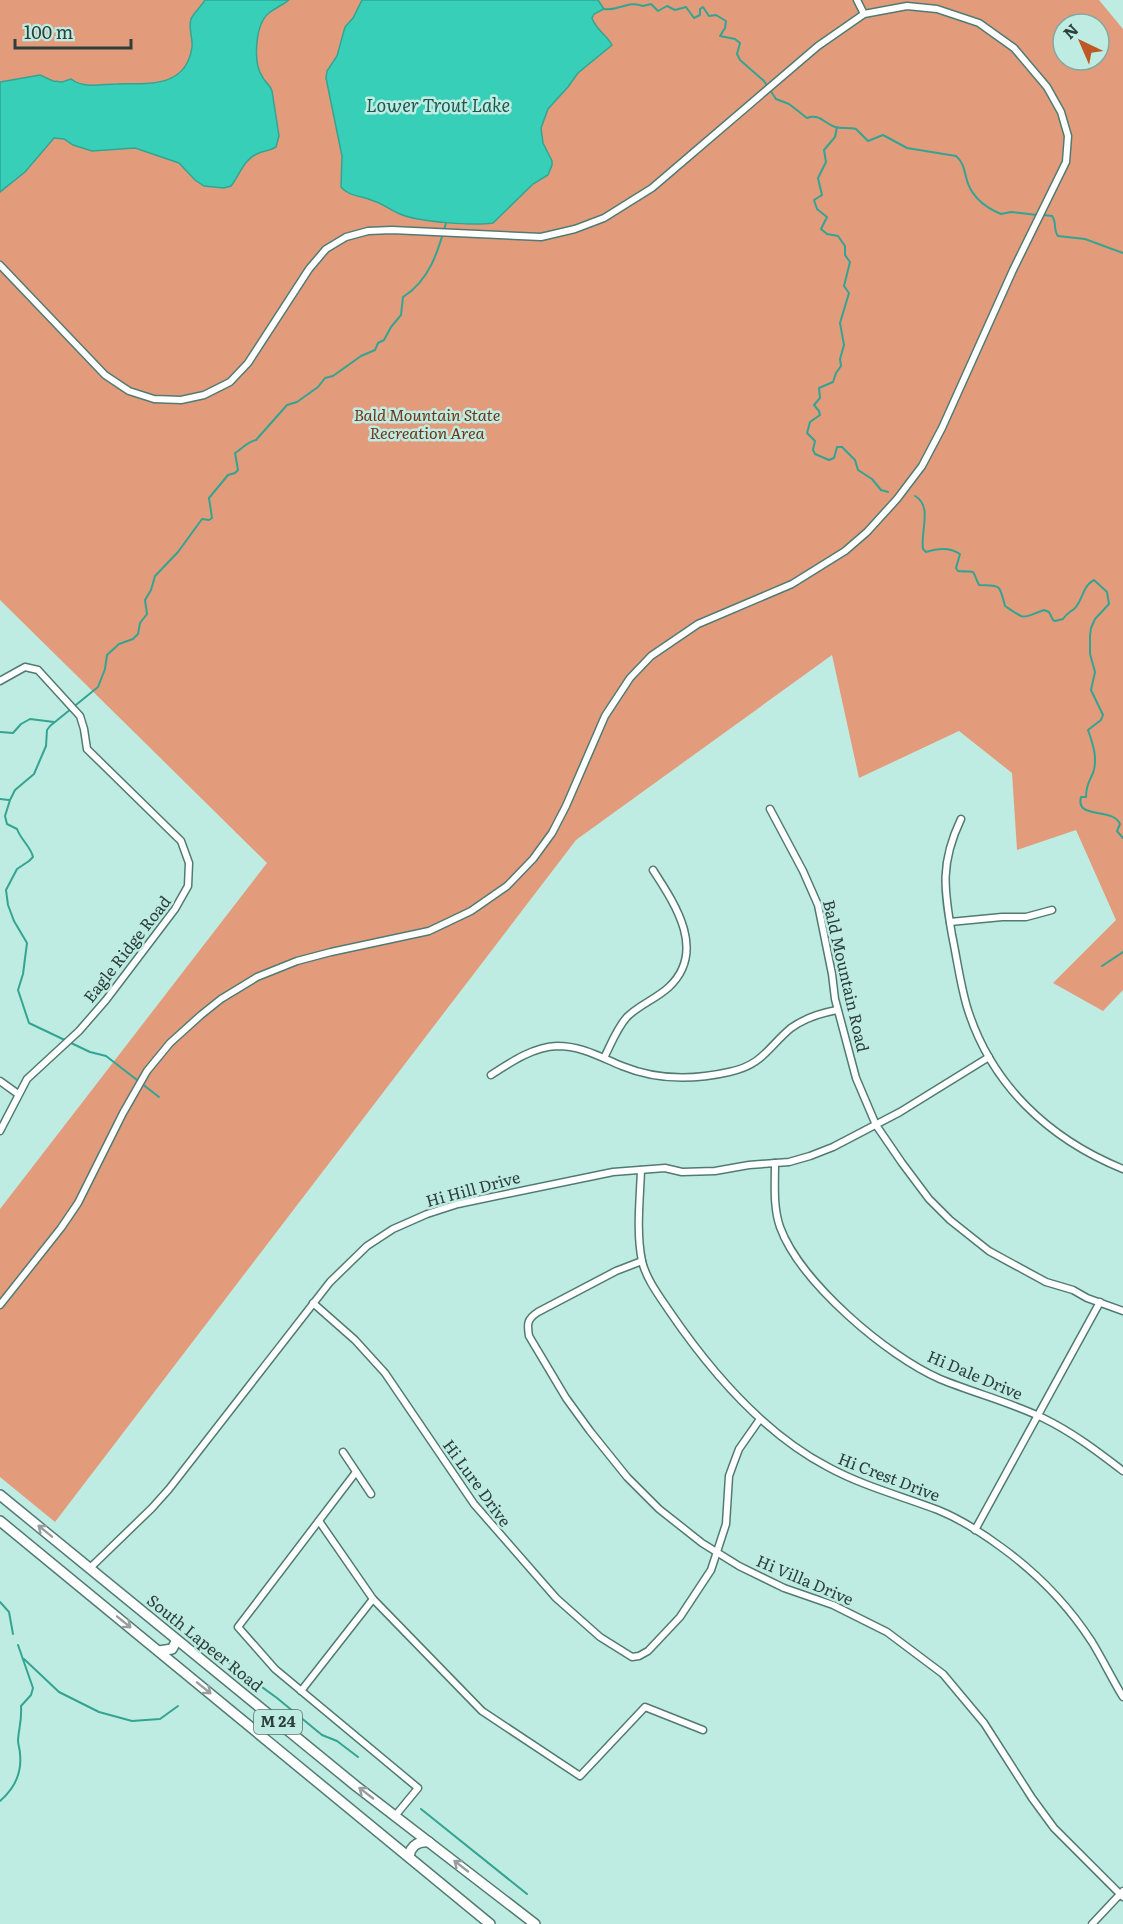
<svg xmlns="http://www.w3.org/2000/svg" width="1123" height="1924" font-family="Literata,serif">
  <style>
    .green { fill: #e29c7c; fill-rule: evenodd }
    .water { fill: #37cfb8; stroke: #34a492; stroke-width: 1.5 }
    .lines { fill: none; stroke-linecap: round; stroke-linejoin: round }
    .stream { stroke: #34a492; stroke-width: 2 }
    .street-casing { stroke: #517b72; stroke-width: 9 }
    .primary-casing { stroke: #517b72; stroke-width: 12 }
    .street { stroke: #fff; stroke-width: 6 }
    .primary { stroke: #fff; stroke-width: 9 }
    .oneway { stroke: #969f9d }
    .labels { text-anchor: middle; stroke-width: 5; stroke-linejoin: round; paint-order: stroke }
    .shield { fill: #bfece2; stroke: #59736d; stroke-width: 1.5 }
    .shield-label { font-size: 15px; font-weight: bold; fill: #2d3f3b }
    .park-label { font-size: 16px; font-style: italic; fill: #713517; stroke: #bfece2 }
    .street-label { font-size: 16px; fill: #2d3f3b; stroke: #bfece2 }
    .water-label { font-size: 18px; font-style: italic; fill: #1e594f; stroke: #bfece2 }
  </style>
  <rect width="100%" height="100%" fill="#bfece2"/>
  <path class="green" d="M0,0H1099L1123,29V990L1103,1011L1053,983L1116,920L1076,830L1017,850L1012,773L959,731L859,778L832,655L576,840L55,1522L0,1477V1209L267,863L0,600ZM1063,24H1099V60H1063Z"/>
  <g class="water">
    <path d="M205,0H289C283,5 275,8 269,13C255,24 253,62 262,76C265,83 270,84 272,91L279,136L276,147C268,152 264,150 257,154C244,159 239,176 231,186L224,188L204,186L195,180L179,163L135,148L92,151L73,145L64,139L54,138L25,172L0,192V82L40,75L53,81L62,82L71,79C84,89 102,84 117,84C147,83 186,89 192,47C193,38 188,28 191,19C194,12 201,7 205,0Z"/>
    <path d="M362,0H598L604,9L594,14L592,18C596,30 607,35 612,45L578,73L568,87L548,109L541,128L543,143L552,161V165L548,175L533,184L493,223C474,226 418,222 400,214C390,210 382,203 371,200C361,196 348,196 341,187L342,156L326,78L327,71L337,56L345,27L353,18Z"/>
  </g>
  <g class="lines">
    <g class="stream">
      <path d="M604,9C621,11 627,0 643,6L651,4L658,11L667,6L675,10L686,7L694,18L700,15V9L703,7L709,16L716,15L726,21L725,28L720,36L735,39L740,43L737,54L740,60L764,81L776,99L789,104L807,118C819,113 824,123 835,127C842,129 849,127 856,129L868,141L883,135L907,148L956,156C963,162 964,169 966,177C970,195 984,207 1001,214L1011,212L1037,215"/>
      <polyline points="837,127 835,137 824,150 826,162 818,178 822,195 814,200 817,209 827,217 821,229 827,234 838,236 845,246 845,255 850,262 844,286 849,293 840,323 844,345 840,359 841,366 836,373 833,382 819,388 820,398 814,405 819,411 820,415 810,422 807,433 815,441 813,450 815,454 829,460 834,458 837,447 842,447 855,460 858,470 872,479 881,490 888,492"/>
      <path d="M1043,215L1052,216C1057,222 1053,230 1058,236L1085,239L1123,253"/>
      <path d="M915,496C933,506 920,532 923,549L926,552C938,548 950,547 960,554L956,568L958,571C979,573 970,567 979,585C1001,586 999,583 1005,606C1027,621 1021,618 1044,610L1049,612L1053,620L1055,621L1063,619C1067,613 1069,613 1074,609C1083,601 1082,586 1094,580L1107,592L1109,604L1095,619L1091,628L1090,636V654L1095,672L1091,690L1103,715L1101,720L1088,730C1093,744 1098,759 1093,773C1089,782 1086,787 1086,797H1081C1075,820 1113,807 1120,824L1117,831L1123,838"/>
      <polyline points="0,732 13,733 21,724 30,719 54,722"/>
      <polyline points="0,799 9,800"/>
      <polyline points="1102,966 1123,952"/>
      <path d="M159,1097L106,1056L90,1052L29,1023L18,990L23,974L27,943L14,921L8,905L6,890L17,869L29,861L33,857C31,847 21,840 17,829L7,824L5,816L10,800L15,790L34,774L46,746L47,730L50,726L98,687L105,669L107,655L119,644L133,639L138,634L140,623L147,614L145,600L151,590L155,576L178,552L202,519L209,520L212,518L209,498L228,475L235,473L238,470L235,453C243,448 247,442 256,440L287,405L297,402L318,387L325,378L333,376L361,356L375,350L378,343L384,340L391,327L401,315L403,297C429,281 438,252 446,223"/>
      <polyline points="0,1602 9,1612 13,1634"/>
      <polyline points="221,1657 277,1698 322,1735 337,1741 358,1757"/>
      <polyline points="24,1659 59,1692 99,1712 132,1721 160,1719 178,1706"/>
      <path d="M0,1801C14,1789 22,1773 20,1754C20,1749 18,1745 18,1740C19,1726 22,1721 21,1706L31,1695L33,1688L18,1645"/>
      <polyline points="421,1809 527,1894"/>
    </g>
    <g class="street-casing">
      <g id="street">
        <polyline points="857,0 864,14"/>
        <polyline points="0,265 105,375 129,391 154,399 181,400 204,395 230,382 248,363 309,269 326,249 346,237 368,231 392,230 541,237 575,229 604,218 652,188 818,46 864,14 907,6 937,9 979,23 1014,48 1047,87 1061,112 1068,136 1066,162 1013,270 942,428 922,466 897,499 867,532 845,551 792,584 698,624 651,656 630,678 605,716 566,806 552,833 533,859 507,886 471,911 429,931 331,952 297,961 257,977 221,999 201,1015 170,1043 147,1071 123,1113 78,1203 61,1228 0,1305"/>
        <polyline points="0,681 25,667 38,670 80,716 84,729 87,749 181,841 189,863 188,886 175,909 106,1000 79,1031 27,1079 0,1131"/>
        <polyline points="770,809 803,871 818,905 832,974 835,999 856,1078 876,1125 902,1163 929,1199 950,1220 989,1251 1046,1282 1073,1290 1087,1298 1123,1311"/>
        <path d="M961,819C940,863 944,889 952,935C957,959 960,983 967,1007C991,1085 1049,1139 1123,1169"/>
        <polyline points="950,922 1002,917 1026,917 1052,910"/>
        <path d="M604,1058C611,1044 617,1028 627,1017C639,1005 656,999 669,987C707,951 675,904 653,870"/>
        <path d="M491,1075C511,1062 533,1047 557,1046C582,1046 600,1057 622,1066C656,1080 694,1080 729,1072C763,1065 768,1047 791,1028C805,1018 821,1013 837,1010"/>
        <polyline points="0,1081 18,1094"/>
        <path d="M775,1163C775,1184 773,1207 780,1227C800,1282 887,1356 940,1379C974,1393 1010,1402 1043,1418C1072,1432 1097,1451 1123,1471"/>
        <path d="M641,1170C640,1199 636,1232 642,1261C646,1279 660,1297 670,1312C711,1372 763,1433 828,1467C863,1486 901,1496 938,1510C960,1519 982,1533 1001,1547C1037,1573 1068,1605 1092,1642C1103,1660 1112,1679 1123,1697"/>
        <path d="M642,1261L616,1271L538,1312C527,1319 527,1324 529,1336L566,1398L590,1431L627,1477L659,1509L702,1543L739,1566L784,1588L833,1605L887,1632L943,1674L984,1723L1032,1798L1054,1828L1123,1897"/>
        <polyline points="313,1303 355,1340 385,1373 474,1504 556,1598 600,1637 632,1657 639,1656 648,1651 680,1617 711,1570 726,1524 729,1476 733,1465 739,1449 760,1419"/>
        <polyline points="343,1452 371,1494"/>
        <polyline points="356,1472 238,1627 275,1669 418,1788 395,1816"/>
        <polyline points="319,1521 373,1599 482,1711 580,1776 645,1707 703,1730"/>
        <polyline points="975,1530 1100,1302"/>
        <polyline points="90,1568 152,1508 169,1489 330,1282 367,1246 393,1229 427,1214 458,1204 613,1172 665,1168 682,1172 715,1171 749,1165 789,1162 810,1156 833,1147 900,1112 989,1057"/>
        <polyline points="301,1691 373,1599"/>
        <polyline points="1092,1924 1123,1891"/>
      </g>
    </g>
    <g class="primary-casing">
      <g id="primary">
        <polyline points="0,1495 356,1786 535,1924"/>
        <polyline points="0,1521 490,1924"/>
        <polyline points="159,1651 172,1649 177,1640"/>
        <path d="M409,1856C411,1845 419,1841 429,1842"/>
      </g>
    </g>
    <use href="#street" class="street"/>
    <use href="#primary" class="primary"/>
  </g>
  <defs><path id="oneway-shaft" d="M-6 0H5M1.5-3L5.5 0L1.5 3" fill="none" stroke-width="1.6" stroke-linecap="round" stroke-linejoin="round" transform="scale(1.5)"/></defs>
  <g class="oneway">
    <use href="#oneway-shaft" transform="translate(45 1531) rotate(-141)"/>
    <use href="#oneway-shaft" transform="translate(124 1622) rotate(39)"/>
    <use href="#oneway-shaft" transform="translate(204 1688) rotate(39)"/>
    <use href="#oneway-shaft" transform="translate(366 1793) rotate(-142)"/>
    <use href="#oneway-shaft" transform="translate(461 1866) rotate(-142)"/>
  </g>
  <g class="labels">
    <rect class="shield" x="254" y="1710" width="48" height="24" rx="4.5"/>
    <g class="shield-label">
      <text x="278" y="1727">M 24</text>
    </g>
    <g class="park-label">
      <text x="427" y="421">Bald Mountain State<tspan x="427" dy="18">Recreation Area</tspan></text>
    </g>
    <g class="street-label">
      <text transform="translate(127 949) rotate(-52)" y="6">Eagle Ridge Road</text>
      <text transform="translate(846 976) rotate(77)" y="6">Bald Mountain Road</text>
      <text transform="translate(473 1189) rotate(-15)" y="6">Hi Hill Drive</text>
      <text transform="translate(975 1375) rotate(23)" y="6">Hi Dale Drive</text>
      <text transform="translate(889 1477) rotate(21)" y="6">Hi Crest Drive</text>
      <text transform="translate(477 1483) rotate(54)" y="6">Hi Lure Drive</text>
      <text transform="translate(805 1580) rotate(23)" y="6">Hi Villa Drive</text>
      <text transform="translate(205 1643) rotate(39)" y="6">South Lapeer Road</text>
    </g>
    <g class="water-label">
      <text x="438" y="112">Lower Trout Lake</text>
    </g>
  </g>
  <g transform="translate(1081 42) rotate(316)"><circle r="28" fill="#bfece2" stroke="#85a79f" stroke-width="1.5"/>
  <path d="M0-4.5L10 22L0 15L-10 22Z" fill="#be5925"/>
  <text y="-9" font-size="16" font-weight="bold" text-anchor="middle" fill="#2d3f3b">N</text>
  </g>
  <path d="M15 39v9h116v-9" fill="none" stroke="#2d3f3b" stroke-width="3"/>
  <text x="24" y="39" font-size="18" fill="#2d3f3b" stroke="#bfece2" stroke-width="4.5" paint-order="stroke">100 m</text>
</svg>
